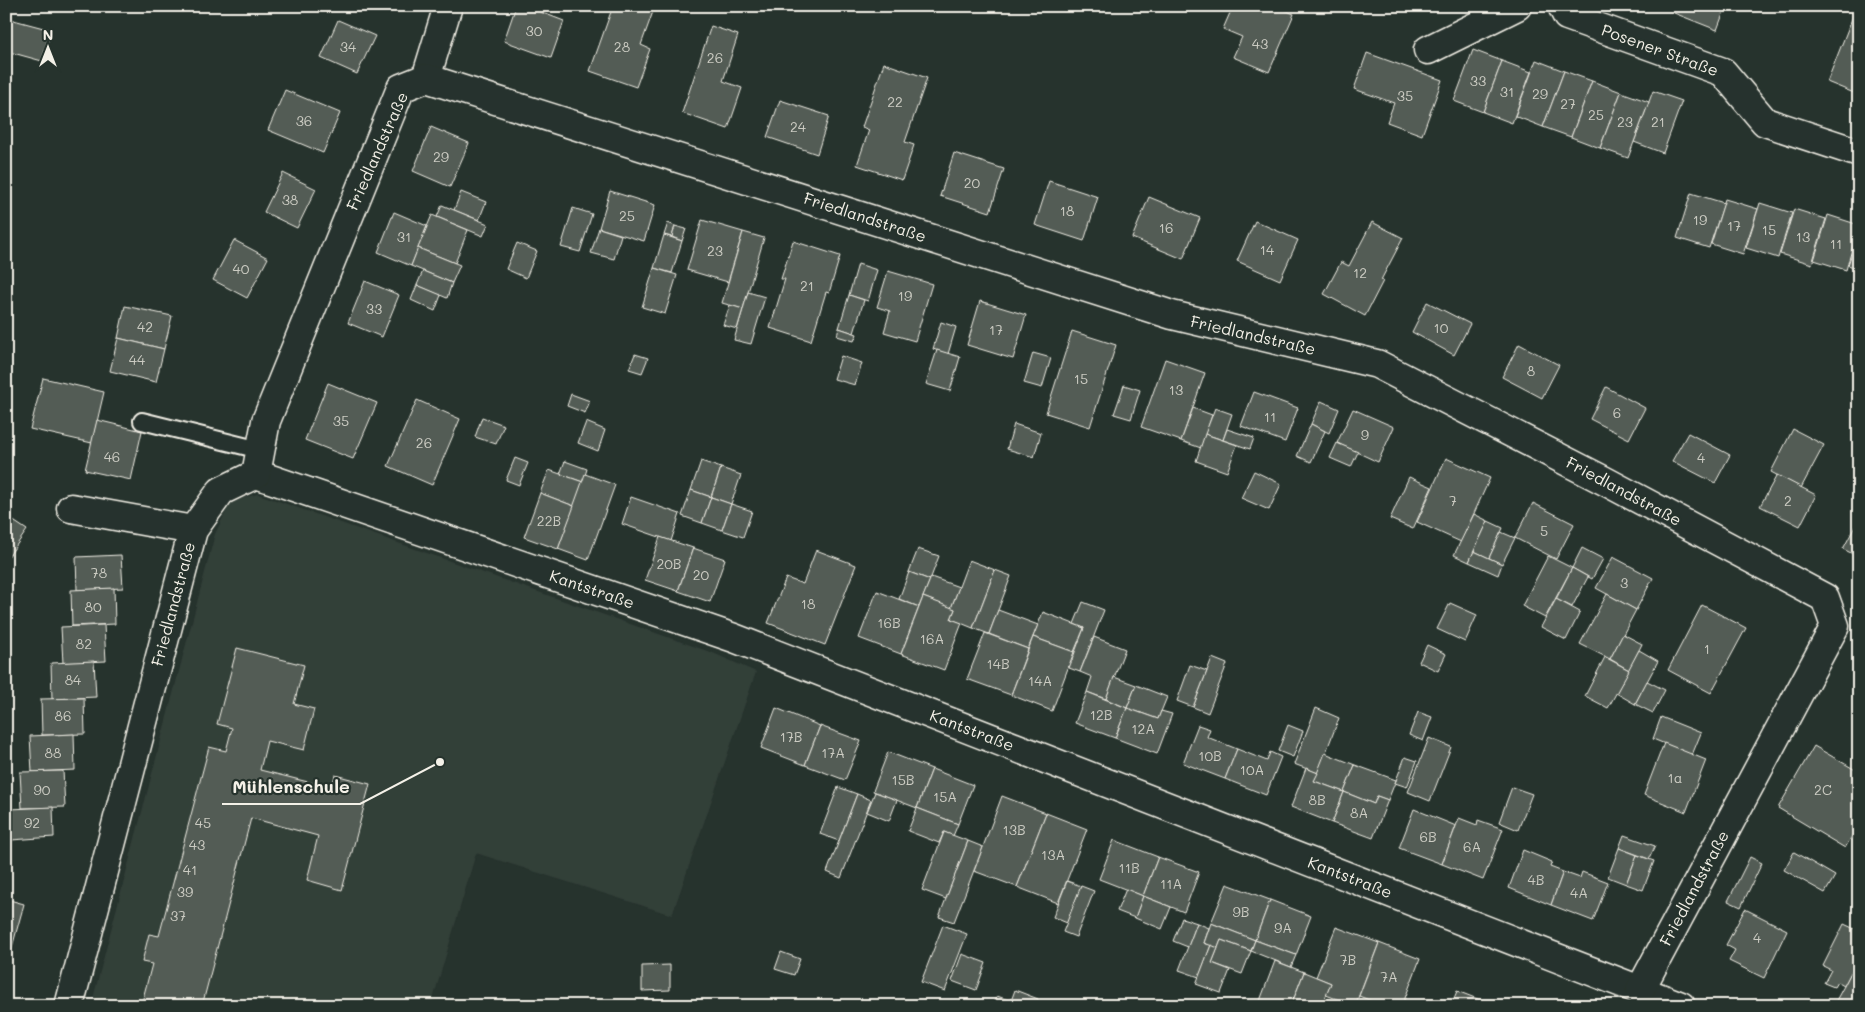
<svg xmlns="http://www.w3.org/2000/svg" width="1865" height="1012" font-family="Mali,sans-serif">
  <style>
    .built { fill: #333f39 }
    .building { fill: #525c55; stroke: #f4f1e8 }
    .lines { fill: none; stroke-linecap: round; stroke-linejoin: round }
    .lane-casing { stroke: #f4f1e8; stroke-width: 20 }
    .street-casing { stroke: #f4f1e8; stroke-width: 31 }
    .lane { stroke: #26332d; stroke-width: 16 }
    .street { stroke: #26332d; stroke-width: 28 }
    .labels { text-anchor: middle; stroke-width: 4.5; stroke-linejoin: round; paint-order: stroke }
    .number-label { font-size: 14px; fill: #ccccc3 }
    .street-label { font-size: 16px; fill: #f4f1e8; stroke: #26332d }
    .leader { fill: none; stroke: #f4f1e8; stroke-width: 2 }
    .callout-dot { fill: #f4f1e8; stroke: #26332d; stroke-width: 2 }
    .callout-label { font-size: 18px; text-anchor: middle; font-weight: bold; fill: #f4f1e8; stroke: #26332d; stroke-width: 4.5; stroke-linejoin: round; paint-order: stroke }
  </style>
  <rect width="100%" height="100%" fill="#26332d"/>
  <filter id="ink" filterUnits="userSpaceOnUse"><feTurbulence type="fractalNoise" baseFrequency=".02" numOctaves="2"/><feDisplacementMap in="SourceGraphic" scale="10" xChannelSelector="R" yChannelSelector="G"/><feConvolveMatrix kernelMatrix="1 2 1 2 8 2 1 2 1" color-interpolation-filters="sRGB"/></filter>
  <g filter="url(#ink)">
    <polygon class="built" points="258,494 713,653 756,672 672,915 476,853 431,1006 91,1006 215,534 231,501"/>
    <g class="building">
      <polygon points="516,6 525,6 564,21 551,58 504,41"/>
      <polygon points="613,6 655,6 641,45 650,49 636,87 590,71"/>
      <polygon points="1233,6 1276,6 1294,14 1269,72 1233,57 1242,37 1223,29"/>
      <polygon points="1676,6 1726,6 1717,30 1674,13"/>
      <polygon points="1857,6 1859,7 1859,95 1827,82"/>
      <polygon points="6,18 51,30 42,61 6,51"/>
      <polygon points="338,20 375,36 357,74 321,58"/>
      <polygon points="711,26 738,35 723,81 742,88 728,129 682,113"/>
      <polygon points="1473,50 1502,61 1483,112 1454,101"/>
      <polygon points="1367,53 1442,80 1422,135 1387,122 1394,103 1354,89"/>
      <polygon points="1536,60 1564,71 1543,127 1515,116"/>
      <polygon points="1502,61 1531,72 1512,123 1483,112"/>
      <polygon points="884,63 927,78 905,142 914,145 902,180 857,165 869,130 862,127"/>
      <polygon points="1564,71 1592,81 1571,137 1543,127"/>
      <polygon points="1592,81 1621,92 1600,148 1571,137"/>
      <polygon points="285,90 340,113 323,153 268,130"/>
      <polygon points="1653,91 1682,101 1663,153 1634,142"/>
      <polygon points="1621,92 1649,102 1628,158 1600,148"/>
      <polygon points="780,100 829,116 817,154 767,137"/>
      <polygon points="431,127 469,143 450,187 413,171"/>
      <polygon points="954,153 1004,169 990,212 940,196"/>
      <polygon points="283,173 316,189 297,228 264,212"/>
      <polygon points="1049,181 1098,197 1084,241 1035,225"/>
      <polygon points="610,191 655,205 644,241 599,228"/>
      <polygon points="461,192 486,202 479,220 454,210"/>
      <polygon points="1691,193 1724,203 1709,248 1677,238"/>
      <polygon points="1149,197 1200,218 1183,259 1132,238"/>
      <polygon points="1725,199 1758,209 1743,254 1711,244"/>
      <polygon points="1760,203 1792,213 1778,258 1746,248"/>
      <polygon points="442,205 488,224 483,236 437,217"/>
      <polygon points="573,208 592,214 580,252 561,247"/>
      <polygon points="1794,209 1826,219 1812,264 1780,254"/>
      <polygon points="394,212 427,226 411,266 378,252"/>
      <polygon points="432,215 468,230 455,263 418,248"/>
      <polygon points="1828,215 1859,225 1846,270 1814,260"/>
      <polygon points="702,220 743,232 728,282 687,270"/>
      <polygon points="1255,221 1298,240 1280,280 1237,261"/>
      <polygon points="1372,222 1403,238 1381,280 1383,281 1365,316 1324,294 1341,262 1349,266"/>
      <polygon points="668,223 675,226 672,237 664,235"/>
      <polygon points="675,226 686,229 682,241 672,237"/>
      <polygon points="599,228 621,235 614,259 591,253"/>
      <polygon points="743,232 764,238 743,309 722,303"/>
      <polygon points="1859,232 1859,269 1848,265"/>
      <polygon points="664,235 682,241 672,273 654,268"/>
      <polygon points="234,240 268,258 247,298 213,280"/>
      <polygon points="793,241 840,256 829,293 826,292 811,341 770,328 785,279 781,279"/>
      <polygon points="517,243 537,251 526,278 506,269"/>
      <polygon points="418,248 460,265 452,283 411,266"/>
      <polygon points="858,264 877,270 868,301 849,295"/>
      <polygon points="654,268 677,275 665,314 642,307"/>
      <polygon points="423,271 452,283 447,298 417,285"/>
      <polygon points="888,271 932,284 915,341 884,332 890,311 877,307"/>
      <polygon points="365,281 399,295 382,337 348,323"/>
      <polygon points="417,285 441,295 435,311 411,300"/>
      <polygon points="748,292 765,297 751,344 734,340"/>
      <polygon points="849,295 864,300 854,333 839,328"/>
      <polygon points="980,301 1026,315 1013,359 967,345"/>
      <polygon points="1427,302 1470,324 1454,355 1412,332"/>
      <polygon points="730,305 743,309 737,329 723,325"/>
      <polygon points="125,306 172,316 164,349 118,338"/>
      <polygon points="941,322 956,327 948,354 933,349"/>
      <polygon points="839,328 857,334 854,341 837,336"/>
      <polygon points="1072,331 1116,345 1090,427 1046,413"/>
      <polygon points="118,338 164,349 156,382 110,371"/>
      <polygon points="1519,344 1559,365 1542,398 1502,377"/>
      <polygon points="937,350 960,357 950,391 926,384"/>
      <polygon points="1033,353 1051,358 1042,388 1024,383"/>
      <polygon points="635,354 648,358 642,373 629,369"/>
      <polygon points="841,356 862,363 855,385 834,379"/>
      <polygon points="1165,359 1205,373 1181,441 1141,427"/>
      <polygon points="43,378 104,392 92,443 30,429"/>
      <polygon points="328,383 377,403 353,459 305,440"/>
      <polygon points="1124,385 1140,390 1131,419 1114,414"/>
      <polygon points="1606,387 1645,408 1629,439 1590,419"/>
      <polygon points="1254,392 1298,408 1285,442 1241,426"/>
      <polygon points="571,394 590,401 585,413 567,406"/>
      <polygon points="417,400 460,419 432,485 388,466"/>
      <polygon points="1321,401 1339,409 1329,433 1311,424"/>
      <polygon points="1193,408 1212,415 1201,448 1181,441"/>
      <polygon points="1215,408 1232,414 1223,440 1205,434"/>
      <polygon points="1353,409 1394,427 1378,462 1337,443"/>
      <polygon points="482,417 504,425 496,444 475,437"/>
      <polygon points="97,420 142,431 131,480 85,470"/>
      <polygon points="586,422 605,430 598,451 578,443"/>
      <polygon points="1014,424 1041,433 1034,457 1007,449"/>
      <polygon points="1311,424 1325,431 1311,462 1297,456"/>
      <polygon points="1227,429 1254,438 1250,449 1223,440"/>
      <polygon points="1793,429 1824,445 1801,488 1771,472"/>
      <polygon points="1688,433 1730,455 1715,483 1672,461"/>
      <polygon points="1205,434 1237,445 1227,472 1196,461"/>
      <polygon points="1337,443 1358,452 1351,467 1330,458"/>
      <polygon points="515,458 528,463 519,485 506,480"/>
      <polygon points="1446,458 1490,478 1461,542 1417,522"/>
      <polygon points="565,461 587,469 583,482 560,474"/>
      <polygon points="701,461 721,468 711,497 691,490"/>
      <polygon points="721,468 741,475 731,504 711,497"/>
      <polygon points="549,470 583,482 574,506 540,493"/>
      <polygon points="1254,471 1281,484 1269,510 1241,498"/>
      <polygon points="585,474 615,485 588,560 558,549"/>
      <polygon points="1777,475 1816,495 1800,526 1760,506"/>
      <polygon points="1409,477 1432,487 1413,529 1390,519"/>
      <polygon points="691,490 711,497 702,523 682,516"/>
      <polygon points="540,493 574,506 558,549 524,537"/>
      <polygon points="631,497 680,514 671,541 622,524"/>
      <polygon points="711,497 731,504 722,530 702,523"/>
      <polygon points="1533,503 1574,524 1556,559 1515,538"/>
      <polygon points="731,504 752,511 743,537 722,530"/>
      <polygon points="1474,514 1488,521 1469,562 1454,555"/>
      <polygon points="6,516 27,530 6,560"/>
      <polygon points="1859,519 1859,557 1843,549"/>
      <polygon points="1488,521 1503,528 1489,558 1474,551"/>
      <polygon points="1501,532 1515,538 1502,564 1489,558"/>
      <polygon points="660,537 693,548 678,591 645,580"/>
      <polygon points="693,548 725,559 710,602 678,591"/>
      <polygon points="1582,548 1603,559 1592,579 1572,568"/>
      <polygon points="918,549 939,556 930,580 909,572"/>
      <polygon points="816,550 856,565 825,645 768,623 786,578 803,584"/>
      <polygon points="1474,551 1502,564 1498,575 1469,562"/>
      <polygon points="121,555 123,588 77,590 76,557"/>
      <polygon points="1548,556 1572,568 1545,618 1522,606"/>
      <polygon points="1613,557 1653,578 1636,610 1596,588"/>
      <polygon points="969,560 995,570 973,628 951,619 955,609 951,608"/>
      <polygon points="1572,568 1588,577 1572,607 1556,599"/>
      <polygon points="995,570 1011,576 989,634 973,628"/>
      <polygon points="909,572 930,580 919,607 899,599"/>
      <polygon points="931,577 959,587 951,608 923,597"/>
      <polygon points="114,588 115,624 72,626 71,590"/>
      <polygon points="877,591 919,607 901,654 859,638"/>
      <polygon points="1607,594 1636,610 1610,659 1580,644"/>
      <polygon points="923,597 955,609 951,619 962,623 944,670 901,654"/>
      <polygon points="1556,599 1580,612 1566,640 1541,627"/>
      <polygon points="1083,602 1104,610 1080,672 1069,668 1084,628 1074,624"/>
      <polygon points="1450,603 1477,615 1465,642 1437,629"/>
      <polygon points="1702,605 1746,628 1711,693 1668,670"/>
      <polygon points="998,610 1038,625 1028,649 989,634"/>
      <polygon points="1043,612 1084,628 1074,652 1033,637"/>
      <polygon points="104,625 106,661 63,663 61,627"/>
      <polygon points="985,633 1028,649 1011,695 967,679"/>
      <polygon points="1623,634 1642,644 1629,670 1610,659"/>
      <polygon points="1033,637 1074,652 1052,711 1011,695"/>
      <polygon points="1094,637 1125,649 1106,699 1087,692 1092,677 1080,672"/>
      <polygon points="1427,645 1446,654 1438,671 1419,662"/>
      <polygon points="237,648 304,665 294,704 314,709 304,750 267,741 260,770 332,788 335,775 370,784 342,890 307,880 318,836 251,818 202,1006 141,1006 152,964 142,962 149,934 159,936 209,747 226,751 232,728 217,724"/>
      <polygon points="1639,650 1658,661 1635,704 1616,693"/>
      <polygon points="1605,657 1629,670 1608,708 1585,696"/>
      <polygon points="1212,658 1227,664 1208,713 1193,707"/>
      <polygon points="94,661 96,697 52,699 51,663"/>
      <polygon points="1190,665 1207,671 1193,707 1177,701"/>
      <polygon points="1114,677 1136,685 1127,708 1106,699"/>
      <polygon points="1647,681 1665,690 1653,713 1635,704"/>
      <polygon points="1136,685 1167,697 1158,719 1127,708"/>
      <polygon points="1087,692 1127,708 1115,738 1075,723"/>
      <polygon points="84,698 85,734 42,735 41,699"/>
      <polygon points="776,708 820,726 805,765 761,748"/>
      <polygon points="1127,708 1158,719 1161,711 1172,714 1157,754 1115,738"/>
      <polygon points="1316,708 1339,718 1318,773 1294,764"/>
      <polygon points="1418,712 1432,717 1423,741 1409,735"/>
      <polygon points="1661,717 1701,733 1692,755 1653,739"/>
      <polygon points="1198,725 1210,729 1207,737 1237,749 1225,779 1183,763"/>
      <polygon points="1288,725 1303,731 1293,757 1278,751"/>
      <polygon points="820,726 861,741 845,780 805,765"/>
      <polygon points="74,734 75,770 32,772 30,736"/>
      <polygon points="1429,738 1451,747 1430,801 1408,792"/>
      <polygon points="1664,743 1706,760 1686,812 1644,795"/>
      <polygon points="1814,746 1859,772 1859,824 1845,848 1778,808"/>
      <polygon points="1237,749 1267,761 1270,752 1281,757 1266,795 1225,779"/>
      <polygon points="888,752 932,769 917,808 873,791"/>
      <polygon points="1325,753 1355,765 1344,792 1314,781"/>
      <polygon points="1405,757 1417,761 1407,787 1395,783"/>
      <polygon points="1355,765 1396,780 1388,800 1377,796 1374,804 1344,792"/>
      <polygon points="1306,768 1318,773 1314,781 1344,792 1332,823 1291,807"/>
      <polygon points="932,769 973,785 958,824 917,808"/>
      <polygon points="63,771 65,807 22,808 20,772"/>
      <polygon points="838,787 857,794 839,841 820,834"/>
      <polygon points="1512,787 1532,794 1518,830 1499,822"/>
      <polygon points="875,792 897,800 889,821 867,812"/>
      <polygon points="1344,792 1374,804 1377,796 1388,800 1373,838 1332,823"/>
      <polygon points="857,794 871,800 841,878 827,872"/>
      <polygon points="1002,796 1046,813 1017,887 974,871"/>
      <polygon points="53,807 54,837 11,840 10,809"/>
      <polygon points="917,808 958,824 953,836 944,832 939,843 908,831"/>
      <polygon points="1414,809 1456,826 1442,864 1399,848"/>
      <polygon points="1046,813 1087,829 1058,903 1017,887"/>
      <polygon points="1459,818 1477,825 1478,820 1503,829 1483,880 1442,864"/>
      <polygon points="944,832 968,841 946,899 922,890"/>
      <polygon points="1624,835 1655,846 1649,859 1619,848"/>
      <polygon points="1114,840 1158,857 1143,896 1099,879"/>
      <polygon points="968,841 983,847 954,922 939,917"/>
      <polygon points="1619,848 1637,855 1626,884 1608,877"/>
      <polygon points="1523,850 1552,862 1550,867 1563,872 1551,905 1509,888"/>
      <polygon points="1794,852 1835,876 1825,893 1784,870"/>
      <polygon points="1637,855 1654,861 1643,890 1626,884"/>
      <polygon points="1158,857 1199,872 1184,912 1143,896"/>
      <polygon points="1750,857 1762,863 1741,907 1728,901"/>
      <polygon points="1563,872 1580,878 1582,872 1608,882 1593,921 1551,905"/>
      <polygon points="1067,881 1081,886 1067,923 1053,917"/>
      <polygon points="1227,884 1270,900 1255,940 1211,923"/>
      <polygon points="1081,886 1094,891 1076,937 1063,932"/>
      <polygon points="1126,889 1143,896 1135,918 1117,911"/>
      <polygon points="1143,896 1171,907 1162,929 1135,918"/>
      <polygon points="6,899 24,904 6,969"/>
      <polygon points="1270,900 1311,916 1296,955 1255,940"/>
      <polygon points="1745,909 1787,930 1764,978 1729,961 1735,950 1726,945"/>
      <polygon points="1182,918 1197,923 1188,947 1173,941"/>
      <polygon points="1197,923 1209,928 1204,943 1211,945 1199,977 1179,970"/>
      <polygon points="1211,923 1255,940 1251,951 1221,940 1218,948 1204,943"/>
      <polygon points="1844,924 1859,931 1859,957 1844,986 1837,982 1834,987 1824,983 1831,970 1823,966"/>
      <polygon points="943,925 967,934 945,991 921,982"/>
      <polygon points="1336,927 1379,943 1355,1006 1326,995 1331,983 1316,977"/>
      <polygon points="1221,940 1251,951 1242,974 1212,963"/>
      <polygon points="1255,940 1296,955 1291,967 1251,951"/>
      <polygon points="1379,943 1420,959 1402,1006 1384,1006 1359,996"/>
      <polygon points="1211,945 1218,948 1212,963 1230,970 1221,993 1196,984"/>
      <polygon points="781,952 800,959 794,975 775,969"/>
      <polygon points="962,954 986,963 976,990 952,981"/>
      <polygon points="1859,957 1859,1006 1833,1006 1844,986"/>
      <polygon points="1275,961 1304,972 1291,1006 1258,1006"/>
      <polygon points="670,965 670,990 642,991 642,966"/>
      <polygon points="1304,972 1331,983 1322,1006 1291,1006"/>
      <polygon points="1015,990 1038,999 1036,1006 993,1006 997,996 1011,1001"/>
      <polygon points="1457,991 1493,1005 1493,1006 1451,1006"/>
    </g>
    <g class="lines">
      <g class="lane-casing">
        <polyline id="lane" points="142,421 260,450"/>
      </g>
      <g class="street-casing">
        <g id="street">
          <polyline points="1562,6 1567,16 1723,72 1765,122 1859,153"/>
          <polyline points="1428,50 1517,6"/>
          <polyline points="426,78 448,6"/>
          <polyline points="256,474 734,638 1681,1006"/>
          <polyline points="71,508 193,530"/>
          <polyline points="69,1006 193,530 221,491 256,474 266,421 401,88 426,78 1172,315 1377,364 1603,480 1825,598 1835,626 1640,990"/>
        </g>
      </g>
      <use href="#lane" class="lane"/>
      <use href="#street" class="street"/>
    </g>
  </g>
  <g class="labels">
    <g class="number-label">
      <text x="534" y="36">30</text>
      <text x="1260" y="49">43</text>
      <text x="348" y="52">34</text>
      <text x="622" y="52">28</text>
      <text x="715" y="63">26</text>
      <text x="1478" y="86">33</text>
      <text x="1507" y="97">31</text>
      <text x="1540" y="99">29</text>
      <text x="1405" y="101">35</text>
      <text x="895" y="107">22</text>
      <text x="1568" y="109">27</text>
      <text x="1596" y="120">25</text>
      <text x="304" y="126">36</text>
      <text x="1625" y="127">23</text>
      <text x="1658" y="127">21</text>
      <text x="798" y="132">24</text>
      <text x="441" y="162">29</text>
      <text x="972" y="188">20</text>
      <text x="290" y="205">38</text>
      <text x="1067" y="216">18</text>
      <text x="627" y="221">25</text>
      <text x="1700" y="225">19</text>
      <text x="1734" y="231">17</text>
      <text x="1166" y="233">16</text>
      <text x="1769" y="235">15</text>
      <text x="404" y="242">31</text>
      <text x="1803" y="242">13</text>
      <text x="1836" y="249">11</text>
      <text x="1267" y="255">14</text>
      <text x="715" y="256">23</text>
      <text x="241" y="274">40</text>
      <text x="1360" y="278">12</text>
      <text x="807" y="291">21</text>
      <text x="905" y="301">19</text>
      <text x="374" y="314">33</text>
      <text x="145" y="332">42</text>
      <text x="1441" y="333">10</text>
      <text x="996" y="335">17</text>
      <text x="137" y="365">44</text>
      <text x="1531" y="376">8</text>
      <text x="1081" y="384">15</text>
      <text x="1176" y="395">13</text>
      <text x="1617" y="418">6</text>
      <text x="1270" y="422">11</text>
      <text x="341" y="426">35</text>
      <text x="1365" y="440">9</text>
      <text x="424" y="448">26</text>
      <text x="112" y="462">46</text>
      <text x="1701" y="463">4</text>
      <text x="1453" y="506">7</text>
      <text x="1788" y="506">2</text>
      <text x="549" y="526">22B</text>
      <text x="1544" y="536">5</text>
      <text x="669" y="569">20B</text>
      <text x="99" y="578">78</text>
      <text x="701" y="580">20</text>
      <text x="1624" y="588">3</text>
      <text x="808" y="609">18</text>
      <text x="93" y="612">80</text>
      <text x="889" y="628">16B</text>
      <text x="932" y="644">16A</text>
      <text x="84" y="649">82</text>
      <text x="1707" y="654">1</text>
      <text x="998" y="669">14B</text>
      <text x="73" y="685">84</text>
      <text x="1040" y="686">14A</text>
      <text x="1101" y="720">12B</text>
      <text x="63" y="721">86</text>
      <text x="1143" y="734">12A</text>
      <text x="791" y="742">17B</text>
      <text x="53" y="758">88</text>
      <text x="833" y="758">17A</text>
      <text x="1210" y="761">10B</text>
      <text x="1252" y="775">10A</text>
      <text x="1675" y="783">1a</text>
      <text x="903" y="785">15B</text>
      <text x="42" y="795">90</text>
      <text x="1823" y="795">2C</text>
      <text x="945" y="802">15A</text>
      <text x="1317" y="805">8B</text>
      <text x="1359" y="818">8A</text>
      <text x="32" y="828">92</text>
      <text x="203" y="828">45</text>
      <text x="1014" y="835">13B</text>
      <text x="1428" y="842">6B</text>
      <text x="197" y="850">43</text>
      <text x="1472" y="852">6A</text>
      <text x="1053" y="860">13A</text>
      <text x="1129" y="873">11B</text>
      <text x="190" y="875">41</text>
      <text x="1536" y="885">4B</text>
      <text x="1171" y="889">11A</text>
      <text x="185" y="897">39</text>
      <text x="1579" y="898">4A</text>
      <text x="1241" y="917">9B</text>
      <text x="178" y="921">37</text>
      <text x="1283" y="933">9A</text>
      <text x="1757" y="943">4</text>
      <text x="1348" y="965">7B</text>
      <text x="1389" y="982">7A</text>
    </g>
    <g class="street-label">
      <text transform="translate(1660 50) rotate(20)" y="6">Posener Straße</text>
      <text transform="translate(377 151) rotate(-66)" y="6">Friedlandstraße</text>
      <text transform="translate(865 217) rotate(18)" y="6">Friedlandstraße</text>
      <text transform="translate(1253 335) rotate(13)" y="6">Friedlandstraße</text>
      <text transform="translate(1624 491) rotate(28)" y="6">Friedlandstraße</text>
      <text transform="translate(592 589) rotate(19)" y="6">Kantstraße</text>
      <text transform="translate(173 604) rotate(-75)" y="6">Friedlandstraße</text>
      <text transform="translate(972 730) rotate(21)" y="6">Kantstraße</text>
      <text transform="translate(1350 877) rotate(21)" y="6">Kantstraße</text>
      <text transform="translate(1694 888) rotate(-62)" y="6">Friedlandstraße</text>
    </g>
  </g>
  <path class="leader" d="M440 762L360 804H222"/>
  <circle class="callout-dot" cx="440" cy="762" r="5"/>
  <g class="callout-label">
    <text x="291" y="793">Mühlenschule</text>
  </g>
  <rect width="1865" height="1012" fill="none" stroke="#26332d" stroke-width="25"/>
  <rect x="12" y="12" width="1840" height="987" fill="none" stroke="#f4f1e8" stroke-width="2" filter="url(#ink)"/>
  <g transform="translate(48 48)" stroke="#26332d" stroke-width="4" paint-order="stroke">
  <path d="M0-4L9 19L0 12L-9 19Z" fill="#f4f1e8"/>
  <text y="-8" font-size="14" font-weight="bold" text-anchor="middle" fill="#f4f1e8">N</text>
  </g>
</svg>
